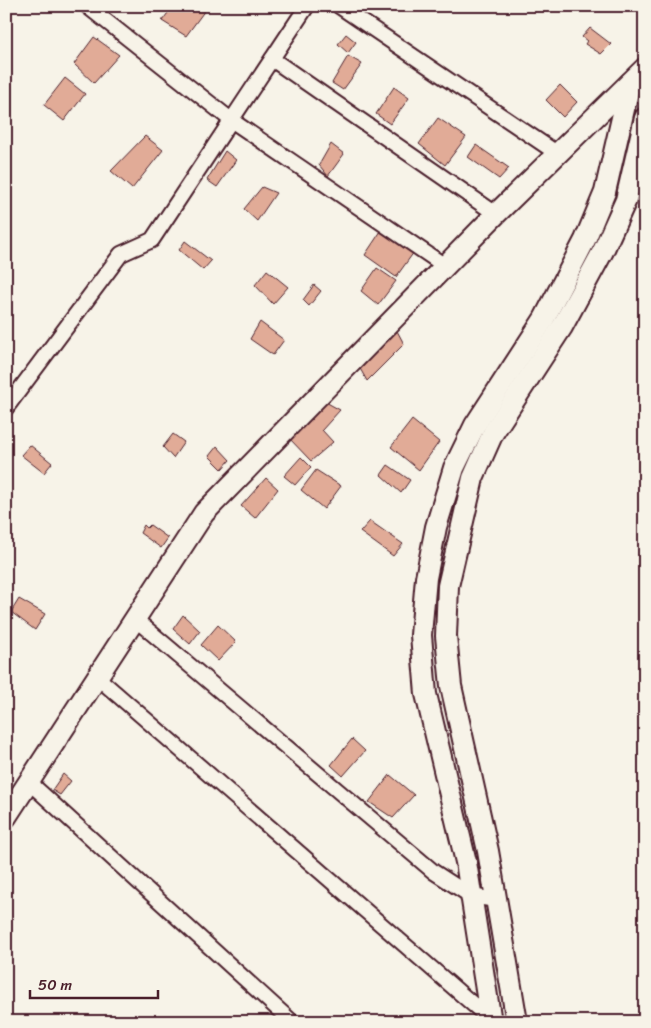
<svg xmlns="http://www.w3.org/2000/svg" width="651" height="1028" font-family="Sriracha,sans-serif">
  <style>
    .building { fill: #e1ab97; stroke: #4a1f2b }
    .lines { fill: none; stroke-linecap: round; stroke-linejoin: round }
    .street-casing { stroke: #4a1f2b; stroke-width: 18 }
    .secondary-casing { stroke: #4a1f2b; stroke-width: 24 }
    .street { stroke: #f7f3e8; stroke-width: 14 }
    .secondary { stroke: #f7f3e8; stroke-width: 20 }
  </style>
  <rect width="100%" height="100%" fill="#f7f3e8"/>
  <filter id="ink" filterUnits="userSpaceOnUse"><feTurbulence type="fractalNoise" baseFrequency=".02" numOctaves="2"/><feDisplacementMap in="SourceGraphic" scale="10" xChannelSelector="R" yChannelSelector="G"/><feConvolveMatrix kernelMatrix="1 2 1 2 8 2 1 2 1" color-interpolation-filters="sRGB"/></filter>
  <g filter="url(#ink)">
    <g class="building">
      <polygon points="173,6 208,6 186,36 162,21"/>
      <polygon points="590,28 611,44 601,54 585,44 587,41 582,37"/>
      <polygon points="346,34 356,42 348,53 338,44"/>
      <polygon points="94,37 119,55 94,83 74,64"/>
      <polygon points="348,56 362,64 343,90 332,83"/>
      <polygon points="65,78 85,94 64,121 44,105"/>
      <polygon points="560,85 577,102 563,117 546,100"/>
      <polygon points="394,87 409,98 390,124 376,114"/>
      <polygon points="438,118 466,137 445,165 419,144"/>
      <polygon points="145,136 163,150 132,189 111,171"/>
      <polygon points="331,144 344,154 328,176 319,165"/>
      <polygon points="476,145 509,168 499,179 468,157"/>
      <polygon points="225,151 236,160 217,187 207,180"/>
      <polygon points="262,187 276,193 257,221 244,209"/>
      <polygon points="381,231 414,252 396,277 365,255"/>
      <polygon points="185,241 211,261 203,270 179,250"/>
      <polygon points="377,268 396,281 378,305 361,291"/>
      <polygon points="267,270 288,287 273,304 255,285"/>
      <polygon points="314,285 321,291 309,306 303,300"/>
      <polygon points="260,322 284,340 273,355 250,339"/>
      <polygon points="395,327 404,344 367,381 358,365"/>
      <polygon points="322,400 340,410 322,430 333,442 311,461 288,437"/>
      <polygon points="412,420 439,442 419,470 391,447"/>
      <polygon points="173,434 184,442 173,458 163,447"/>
      <polygon points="30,445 52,463 44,473 21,455"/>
      <polygon points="217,446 230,460 222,469 209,456"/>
      <polygon points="301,457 311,467 295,485 284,476"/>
      <polygon points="388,465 410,480 401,493 381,475"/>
      <polygon points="316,470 341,486 324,509 301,490"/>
      <polygon points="266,478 278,489 255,518 241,506"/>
      <polygon points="370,521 403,544 393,556 360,532"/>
      <polygon points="144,525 147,528 150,525 168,538 161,548 140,533"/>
      <polygon points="19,599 45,614 35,630 11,612"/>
      <polygon points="183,615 200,631 190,644 173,629"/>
      <polygon points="218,625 236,642 218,661 201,645"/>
      <polygon points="6,666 13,670 7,680 6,679"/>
      <polygon points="352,739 365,751 343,776 331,765"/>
      <polygon points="63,774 71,781 60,795 52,790"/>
      <polygon points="390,775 414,795 393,818 369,802"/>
    </g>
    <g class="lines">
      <g class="street-casing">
        <g id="street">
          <polyline points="87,6 231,120 445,266"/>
          <polyline points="339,6 558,154"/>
          <polyline points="272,59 496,214"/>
          <polyline points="6,408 121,254 152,240 307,6"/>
          <polyline points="135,619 434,872 471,896 496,900"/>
          <polyline points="97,677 491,1020"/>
          <polyline points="29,782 292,1022"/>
        </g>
      </g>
      <g class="secondary-casing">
        <g id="secondary">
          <polyline points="6,817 204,513 496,214 645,68"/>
          <polyline points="491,1022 466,862 426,694 421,635 426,578 436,527 454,468 475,425 544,319 585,240 605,192 630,83"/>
          <polyline points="517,1022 488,851 451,686 446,636 448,586 473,478 493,433 562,327 603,251 626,200 645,118"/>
        </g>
      </g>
      <use href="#street" class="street"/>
      <use href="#secondary" class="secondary"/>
    </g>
  </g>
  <rect width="651" height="1028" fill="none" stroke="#f7f3e8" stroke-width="25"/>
  <rect x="12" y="12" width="626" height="1003" fill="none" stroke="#4a1f2b" stroke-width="2" filter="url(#ink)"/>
  <path d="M30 990v8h128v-8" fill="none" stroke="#4a1f2b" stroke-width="2.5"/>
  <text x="38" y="990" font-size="15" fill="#4a1f2b" stroke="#f7f3e8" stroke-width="4" paint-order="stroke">50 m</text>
</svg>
